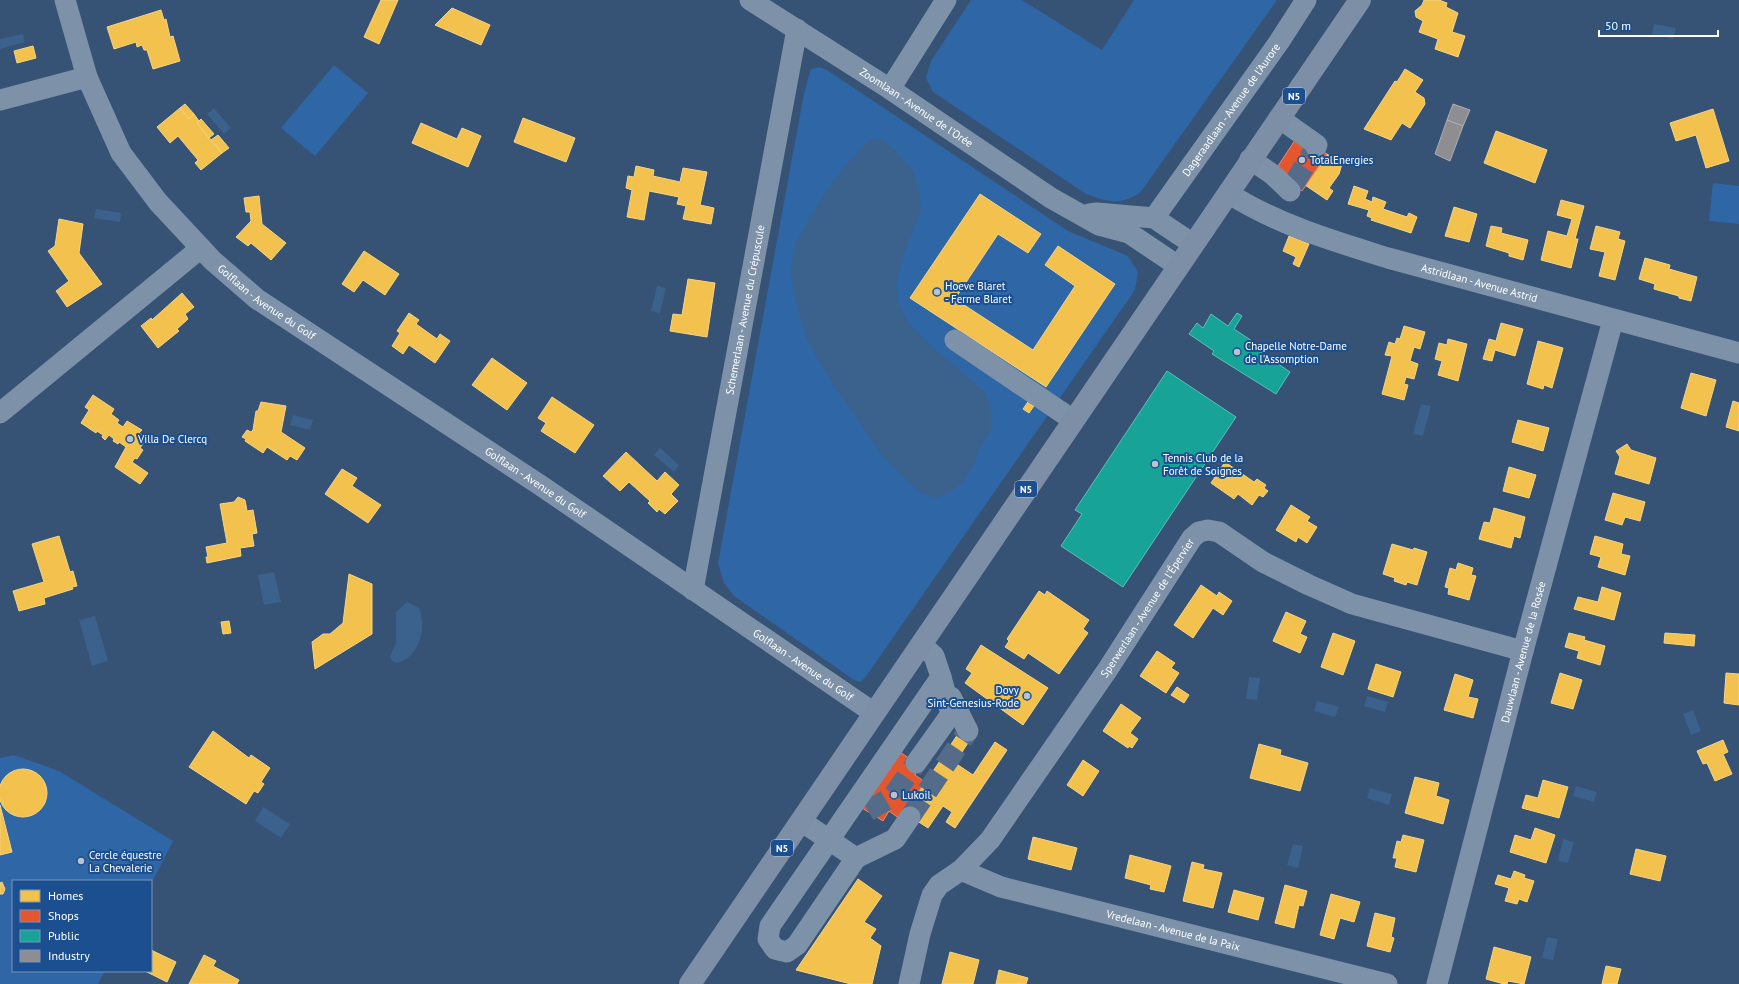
<svg xmlns="http://www.w3.org/2000/svg" width="1739" height="984" font-family="'PT Sans',sans-serif">
  <style>
    .green { fill: #2f66a5 }
    .water { fill: #3b618d }
    .homes { fill: #f2c14e; stroke: #f6d483 }
    .shops { fill: #e4572e; stroke: #ec896d }
    .public { fill: #17a398; stroke: #5dbfb7 }
    .industry { fill: #8d8d92; stroke: #afafb3 }
    .lines { fill: none; stroke-linecap: round; stroke-linejoin: round }
    .minor-tunnel { stroke: #546c89; stroke-width: 21; stroke-dasharray: 21 10; stroke-linecap: butt }
    .minor { stroke: #7d92a8; stroke-width: 21 }
    .major { stroke: #7d8ea7; stroke-width: 22 }
    .poi-dot { fill: #b9c2ce; stroke: #1b4f8f; stroke-width: 1.5 }
    .labels { text-anchor: middle; stroke-width: 4; stroke-linejoin: round; paint-order: stroke }
    .shield { fill: #1b4f8f; stroke: #bbcadd; stroke-width: 1 }
    .shield-label { font-size: 10px; font-weight: bold; fill: #fff }
    .street-label { font-size: 11px; fill: #fff; stroke: #1b4f8f }
    .poi-label { font-size: 11px; fill: #fff; stroke: #1b4f8f; text-anchor: start }
  </style>
  <rect width="100%" height="100%" fill="#365274"/>
  <g class="green">
    <path d="M971,0H1022L1102,50L1134,0H1277L1140,193C1118,206 1108,202 1086,194L933,92L926,78L931,61Z"/>
    <polygon points="334,65 368,93 315,156 281,128"/>
    <polygon points="819,67 827,70 1068,231 1128,256 1138,272 1135,290 867,675 861,682 854,680 734,596 724,583 718,563 804,93 811,69"/>
    <polygon points="1713,183 1739,186 1739,224 1709,221"/>
    <polygon points="14,755 59,771 173,841 151,884 151,881 13,881 13,971 105,971 98,984 0,984 0,758"/>
  </g>
  <g class="water">
    <polygon points="1654,24 1676,28 1673,39 1652,34"/>
    <polygon points="23,34 25,42 0,49 0,39"/>
    <polygon points="214,108 231,128 224,134 207,114"/>
    <polygon points="870,139 882,140 893,148 914,172 919,192 921,209 902,259 896,286 899,304 908,322 927,343 984,391 991,407 991,430 979,450 973,467 963,481 949,493 936,498 921,493 883,457 834,386 808,342 796,303 791,272 794,247 805,226 825,193 845,166"/>
    <polygon points="96,209 121,213 120,222 94,218"/>
    <polygon points="657,286 666,288 660,313 651,311"/>
    <polygon points="1421,404 1431,406 1423,436 1413,434"/>
    <polygon points="293,415 313,420 310,430 290,425"/>
    <polygon points="660,448 679,465 674,472 654,455"/>
    <polygon points="274,572 281,602 264,605 258,575"/>
    <path d="M407,602L419,608C427,628 420,657 397,663L392,661L390,656L396,643V612Z"/>
    <polygon points="95,616 108,661 92,666 79,620"/>
    <polygon points="1249,677 1260,678 1257,700 1246,699"/>
    <polygon points="1367,696 1388,702 1385,712 1364,706"/>
    <polygon points="1317,701 1339,707 1335,717 1314,711"/>
    <polygon points="1693,710 1701,731 1691,735 1683,714"/>
    <polygon points="1576,786 1597,792 1594,802 1573,796"/>
    <polygon points="1370,788 1392,794 1389,805 1367,798"/>
    <polygon points="263,807 290,824 281,838 255,821"/>
    <polygon points="1563,839 1574,842 1568,863 1558,861"/>
    <polygon points="1293,844 1303,846 1298,868 1287,865"/>
    <polygon points="1547,937 1558,939 1553,960 1542,958"/>
  </g>
  <g class="homes">
    <polygon points="381,0 398,0 379,44 364,37"/>
    <polygon points="1424,0 1439,0 1447,3 1446,7 1458,13 1452,32 1465,36 1458,57 1435,49 1438,39 1419,32 1423,21 1416,17 1415,11 1422,5"/>
    <polygon points="452,8 490,25 481,45 435,25"/>
    <polygon points="161,10 164,20 166,19 170,37 173,36 180,61 153,69 147,50 144,50 142,45 137,47 136,42 114,49 107,27"/>
    <polygon points="33,46 36,58 17,63 14,51"/>
    <polygon points="1405,69 1423,80 1415,92 1424,98 1425,104 1410,128 1402,123 1391,140 1364,129 1395,81 1397,82"/>
    <polygon points="185,104 194,114 189,119 180,108"/>
    <polygon points="180,108 189,119 194,114 199,121 197,123 222,153 201,170 195,163 198,160 178,136 170,143 157,127"/>
    <polygon points="1713,109 1729,161 1706,168 1696,135 1676,141 1670,123"/>
    <polygon points="523,118 575,138 566,162 514,142"/>
    <polygon points="201,119 214,134 209,138 197,123"/>
    <polygon points="421,123 457,139 462,128 481,136 468,167 412,143"/>
    <polygon points="1496,131 1547,150 1535,183 1484,163"/>
    <polygon points="218,135 229,148 222,153 211,140"/>
    <polygon points="1327,154 1342,164 1339,174 1329,188 1333,191 1327,200 1305,185"/>
    <polygon points="636,166 654,170 653,176 680,182 683,168 707,172 700,205 714,208 711,224 683,219 686,206 677,204 679,197 649,191 644,220 627,217 632,190 626,188 628,176 634,177"/>
    <polygon points="1354,186 1368,191 1365,199 1372,202 1373,197 1386,202 1383,209 1407,217 1409,213 1417,217 1411,233 1371,220 1372,218 1367,216 1369,210 1348,204"/>
    <polygon points="980,194 1041,234 1028,253 998,234 955,299 1033,350 1075,286 1045,265 1058,246 1115,284 1046,387 910,298"/>
    <polygon points="259,196 262,224 286,243 271,260 251,243 248,246 236,237 251,221 250,212 246,212 244,198"/>
    <polygon points="1561,200 1584,206 1575,239 1578,239 1571,268 1541,260 1548,231 1567,236 1572,219 1557,215"/>
    <polygon points="1454,207 1477,214 1469,242 1445,236"/>
    <polygon points="59,219 83,224 79,253 102,284 67,307 56,291 69,281 48,251 55,246"/>
    <polygon points="1491,226 1502,228 1501,233 1528,240 1523,260 1509,256 1509,253 1486,246"/>
    <polygon points="1596,226 1620,232 1618,239 1625,241 1615,280 1599,276 1605,252 1590,249"/>
    <polygon points="1289,236 1309,244 1299,267 1293,264 1296,257 1283,251"/>
    <polygon points="364,251 399,274 385,295 363,280 354,292 342,284"/>
    <polygon points="1645,258 1670,265 1669,269 1697,277 1691,301 1679,298 1679,296 1654,289 1655,284 1639,279"/>
    <polygon points="688,279 715,283 707,337 670,331 673,314 682,315"/>
    <polygon points="182,293 194,307 185,314 188,319 177,329 179,331 158,348 141,326 151,318 152,320"/>
    <polygon points="409,313 419,320 416,324 437,339 440,334 450,341 435,363 409,345 403,354 392,346 400,333 397,331"/>
    <polygon points="1501,323 1523,329 1515,356 1495,350 1492,361 1483,359 1489,339 1496,341"/>
    <polygon points="1404,326 1425,332 1420,349 1414,347 1410,361 1418,364 1414,379 1406,377 1404,384 1408,385 1404,400 1382,394 1392,356 1385,355 1389,342 1395,344 1397,338 1400,339"/>
    <polygon points="1448,339 1467,344 1458,381 1438,375 1442,361 1435,359 1439,343 1447,345"/>
    <polygon points="1538,341 1563,348 1552,388 1544,385 1543,389 1527,384"/>
    <polygon points="492,358 527,383 507,410 472,385"/>
    <polygon points="1691,373 1716,380 1706,416 1681,408"/>
    <polygon points="93,395 114,409 111,414 119,420 117,423 123,427 127,421 142,430 139,433 147,438 140,448 143,450 137,459 135,458 132,462 148,473 140,484 115,467 126,447 119,442 118,444 113,441 114,439 109,435 105,440 102,437 103,435 97,431 96,433 81,423 89,410 85,407"/>
    <polygon points="552,397 594,425 575,453 541,431 546,423 538,418"/>
    <polygon points="1030,399 1036,403 1029,413 1023,409"/>
    <polygon points="1733,401 1739,403 1739,431 1726,427"/>
    <polygon points="261,402 286,406 281,432 305,448 297,460 290,456 287,460 267,447 263,453 245,441 246,439 242,437 247,430 251,432 253,430 256,411 258,411"/>
    <polygon points="1518,420 1549,428 1543,451 1512,442"/>
    <polygon points="1627,444 1631,450 1656,458 1649,484 1615,474 1620,457 1616,451"/>
    <polygon points="626,452 657,481 665,472 679,485 671,494 678,501 665,514 659,509 657,512 648,503 650,501 629,482 620,491 603,476"/>
    <polygon points="1225,462 1254,482 1257,479 1266,485 1264,488 1268,491 1263,497 1259,495 1252,505 1238,494 1234,499 1211,483"/>
    <polygon points="1509,467 1536,475 1529,498 1503,491"/>
    <polygon points="342,469 357,478 352,486 381,505 368,523 325,494"/>
    <polygon points="1613,493 1645,502 1640,521 1625,517 1622,525 1605,520"/>
    <polygon points="238,497 245,500 247,511 253,510 257,533 252,534 254,546 240,548 241,556 207,563 206,557 208,557 206,547 227,543 220,504 234,502"/>
    <polygon points="1291,505 1310,517 1307,521 1317,527 1307,543 1298,537 1296,542 1276,530"/>
    <polygon points="1494,508 1525,517 1520,538 1514,536 1511,548 1479,539 1484,522 1490,523"/>
    <polygon points="59,536 70,572 73,571 77,586 72,587 73,589 44,598 45,604 19,611 13,591 44,582 32,544"/>
    <polygon points="1595,536 1623,544 1621,554 1630,556 1625,575 1598,567 1601,557 1590,554"/>
    <polygon points="1392,544 1413,550 1414,548 1427,552 1417,585 1407,582 1406,585 1394,581 1395,578 1383,574"/>
    <polygon points="1458,563 1473,568 1471,575 1476,576 1469,600 1448,594 1449,588 1445,587 1450,568 1456,570"/>
    <polygon points="349,574 372,584 372,634 315,669 312,642 323,634 330,634 343,623"/>
    <polygon points="1201,585 1217,596 1219,592 1232,601 1223,615 1213,608 1193,638 1174,625"/>
    <polygon points="1602,587 1621,593 1614,620 1574,609 1578,597 1598,602"/>
    <polygon points="1039,591 1045,595 1047,591 1089,620 1083,629 1088,633 1059,674 1028,653 1024,659 1005,647 1009,641 1007,639"/>
    <polygon points="1286,612 1306,621 1300,634 1307,637 1300,653 1273,641"/>
    <polygon points="229,621 231,633 223,634 221,622"/>
    <polygon points="1333,633 1355,641 1343,675 1321,667"/>
    <polygon points="1569,633 1585,637 1584,640 1605,646 1600,665 1577,658 1579,651 1565,647"/>
    <polygon points="1665,633 1695,635 1694,646 1664,643"/>
    <polygon points="981,645 1048,688 1023,725 965,683 972,673 966,669"/>
    <polygon points="1157,651 1175,663 1171,668 1179,673 1166,693 1140,676"/>
    <polygon points="1376,664 1401,672 1393,697 1368,689"/>
    <polygon points="1560,673 1582,680 1573,709 1551,703"/>
    <polygon points="1726,673 1739,674 1739,705 1724,703"/>
    <polygon points="1455,674 1473,680 1468,697 1478,699 1473,718 1444,710"/>
    <polygon points="1177,687 1189,695 1184,703 1171,695"/>
    <polygon points="1121,704 1141,718 1130,733 1138,739 1132,748 1129,746 1128,748 1103,731"/>
    <polygon points="962,728 973,735 955,763 973,775 995,742 1007,750 955,828 946,822 952,812 943,806 928,828 905,813"/>
    <polygon points="213,731 249,758 251,755 270,768 261,782 264,784 258,793 254,791 246,804 189,767"/>
    <polygon points="1723,740 1728,752 1723,754 1732,774 1715,781 1707,763 1703,764 1697,751"/>
    <polygon points="1259,744 1281,750 1280,755 1308,763 1300,791 1250,778"/>
    <polygon points="1083,760 1099,771 1083,796 1067,785"/>
    <circle cx="23" cy="793" r="24"/>
    <polygon points="1415,777 1439,783 1436,796 1449,800 1443,824 1405,813"/>
    <polygon points="1543,780 1568,787 1559,818 1522,808 1526,795 1538,798"/>
    <polygon points="0,805 12,852 0,855"/>
    <polygon points="1535,828 1555,835 1546,863 1510,852 1515,835 1531,840"/>
    <polygon points="1403,835 1424,840 1416,872 1395,867 1397,858 1393,858 1397,841 1401,842"/>
    <polygon points="1033,837 1077,848 1071,870 1028,859"/>
    <polygon points="1636,849 1666,856 1660,881 1630,874"/>
    <polygon points="1130,855 1171,866 1164,892 1150,889 1151,885 1125,878"/>
    <polygon points="1192,862 1204,865 1203,869 1222,873 1213,908 1183,901"/>
    <polygon points="1514,871 1525,875 1524,878 1534,881 1527,902 1519,899 1517,904 1505,901 1509,888 1495,884 1498,875 1511,879"/>
    <polygon points="858,879 882,896 864,922 876,929 870,938 881,946 872,984 851,984 796,970"/>
    <polygon points="2,882 5,889 3,894 0,894 0,883"/>
    <polygon points="1285,885 1307,891 1303,906 1299,905 1294,928 1275,923"/>
    <polygon points="1234,890 1264,898 1258,920 1228,912"/>
    <polygon points="1331,894 1360,902 1354,922 1340,918 1334,939 1320,935"/>
    <polygon points="1375,913 1395,918 1391,937 1394,938 1390,952 1367,946"/>
    <polygon points="1494,947 1531,957 1524,984 1508,981 1507,984 1504,984 1486,979"/>
    <polygon points="151,950 176,962 167,982 145,971 151,971"/>
    <polygon points="950,952 979,960 973,984 942,984"/>
    <polygon points="204,955 216,961 213,966 239,980 237,984 189,984"/>
    <polygon points="1606,966 1621,969 1617,984 1602,984"/>
    <polygon points="999,970 1028,978 1026,984 996,984"/>
  </g>
  <g class="shops">
    <polygon points="1299,134 1327,154 1302,191 1291,184 1278,166"/>
    <polygon points="900,752 920,766 915,775 925,782 900,819 889,811 883,821 862,808"/>
  </g>
  <g class="public">
    <polygon points="1237,313 1242,316 1234,329 1258,345 1256,349 1290,372 1276,394 1212,354 1214,351 1189,334 1197,323 1203,328 1211,314 1228,326"/>
    <polygon points="1167,371 1236,417 1123,587 1061,546 1082,514 1075,510"/>
  </g>
  <g class="industry">
    <polygon points="1453,104 1470,110 1463,126 1447,120"/>
    <polygon points="1447,120 1463,126 1450,161 1435,154"/>
  </g>
  <g class="lines">
    <g class="minor-tunnel">
      <polyline points="1293,185 1316,147"/>
      <polyline points="868,811 893,796 916,763"/>
      <polyline points="910,817 968,731"/>
    </g>
    <g class="minor">
      <path id="s1" d="M65,0L87,77L121,153L158,202L212,260L257,299L540,485L874,713"/>
      <path id="s2" d="M750,0L890,89L1051,198L1099,225L1129,233L1178,266"/>
      <polyline points="890,89 946,0"/>
      <polyline points="0,100 87,77"/>
      <polyline points="1279,118 1317,145 1316,147"/>
      <polyline points="1250,159 1272,174 1290,191"/>
      <path id="s3" d="M1228,193C1276,224 1333,241 1388,258L1739,353"/>
      <polyline points="1089,214 1097,213 1154,218 1193,244"/>
      <path id="s4" d="M1154,218L1279,42L1306,0"/>
      <polyline points="955,340 1073,420"/>
      <polyline points="0,413 201,248"/>
      <path id="s5" d="M693,590L797,29"/>
      <polyline points="951,697 968,731"/>
      <polyline points="916,763 951,714 941,677"/>
      <polyline points="801,821 856,858 895,839 910,817"/>
      <polyline points="856,858 797,945 787,952 775,949 768,939 770,926 941,677 934,656 921,644"/>
      <path id="s6" d="M961,870L1001,887L1387,984"/>
      <path id="s7" d="M909,984L920,934L932,895L939,885L961,870L990,840L1108,669L1192,538L1199,532L1208,530L1219,532L1263,562L1309,585L1352,604L1523,651"/>
      <path id="s8" d="M1437,984L1523,651L1613,320"/>
    </g>
    <polyline class="major" points="690,984 1360,0"/>
  </g>
  <g class="poi-dot">
    <circle cx="1302" cy="160" r="4"/>
    <circle cx="937" cy="292" r="4"/>
    <circle cx="1237" cy="352" r="4"/>
    <circle cx="130" cy="439" r="4"/>
    <circle cx="1155" cy="464" r="4"/>
    <circle cx="1027" cy="696" r="4"/>
    <circle cx="894" cy="795" r="4"/>
    <circle cx="81" cy="861" r="4"/>
  </g>
  <g class="labels">
    <g class="shield">
      <rect x="1283" y="88" width="22" height="16" rx="3"/>
      <rect x="1015" y="481" width="22" height="16" rx="3"/>
      <rect x="771" y="840" width="22" height="16" rx="3"/>
    </g>
    <g class="shield-label">
      <text x="1294" y="100">N5</text>
      <text x="1026" y="493">N5</text>
      <text x="782" y="852">N5</text>
    </g>
    <g class="street-label">
      <text dy="4" stroke="none"><textPath href="#s2" startOffset="198">Zoomlaan - Avenue de l'Orée</textPath></text>
      <text dy="4" stroke="none"><textPath href="#s4" startOffset="133">Dageraadlaan - Avenue de l'Aurore</textPath></text>
      <text dy="4" stroke="none"><textPath href="#s3" startOffset="268">Astridlaan - Avenue Astrid</textPath></text>
      <text dy="4" stroke="none"><textPath href="#s1" startOffset="373">Golflaan - Avenue du Golf</textPath></text>
      <text dy="4" stroke="none"><textPath href="#s5" startOffset="285">Schemerlaan - Avenue du Crépuscule</textPath></text>
      <text dy="4" stroke="none"><textPath href="#s1" startOffset="697">Golflaan - Avenue du Golf</textPath></text>
      <text dy="4" stroke="none"><textPath href="#s7" startOffset="453">Sperwerlaan - Avenue de l'Épervier</textPath></text>
      <text dy="4" stroke="none"><textPath href="#s8" startOffset="343">Dauwlaan - Avenue de la Rosée</textPath></text>
      <text dy="4" stroke="none"><textPath href="#s1" startOffset="1021">Golflaan - Avenue du Golf</textPath></text>
      <text dy="4" stroke="none"><textPath href="#s6" startOffset="221">Vredelaan - Avenue de la Paix</textPath></text>
    </g>
    <g class="poi-label">
      <text x="1310" y="164">TotalEnergies</text>
      <text x="945" y="290">Hoeve Blaret<tspan x="945" dy="13">- Ferme Blaret</tspan></text>
      <text x="1245" y="350">Chapelle Notre-Dame<tspan x="1245" dy="13">de l'Assomption</tspan></text>
      <text x="138" y="443">Villa De Clercq</text>
      <text x="1163" y="462">Tennis Club de la<tspan x="1163" dy="13">Forêt de Soignes</tspan></text>
      <text x="1019" y="694" text-anchor="end">Dovy<tspan x="1019" dy="13">Sint-Genesius-Rode</tspan></text>
      <text x="902" y="799">Lukoil</text>
      <text x="89" y="859">Cercle équestre<tspan x="89" dy="13">La Chevalerie</tspan></text>
    </g>
  </g>
  <rect x="12" y="880" width="140" height="92" fill="#1b4f8f" stroke="#7695bc"/>
  <rect x="20" y="890" width="20" height="12" fill="#f2c14e" stroke="#7695bc"/>
  <text x="48" y="900" font-size="12" fill="#ffffff">Homes</text>
  <rect x="20" y="910" width="20" height="12" fill="#e4572e" stroke="#7695bc"/>
  <text x="48" y="920" font-size="12" fill="#ffffff">Shops</text>
  <rect x="20" y="930" width="20" height="12" fill="#17a398" stroke="#7695bc"/>
  <text x="48" y="940" font-size="12" fill="#ffffff">Public</text>
  <rect x="20" y="950" width="20" height="12" fill="#8d8d92" stroke="#7695bc"/>
  <text x="48" y="960" font-size="12" fill="#ffffff">Industry</text>
  <path d="M1599 30v6h119v-6" fill="none" stroke="#ffffff" stroke-width="2"/>
  <text x="1605" y="30" font-size="12" fill="#ffffff" stroke="#1b4f8f" stroke-width="3" paint-order="stroke">50 m</text>
</svg>
